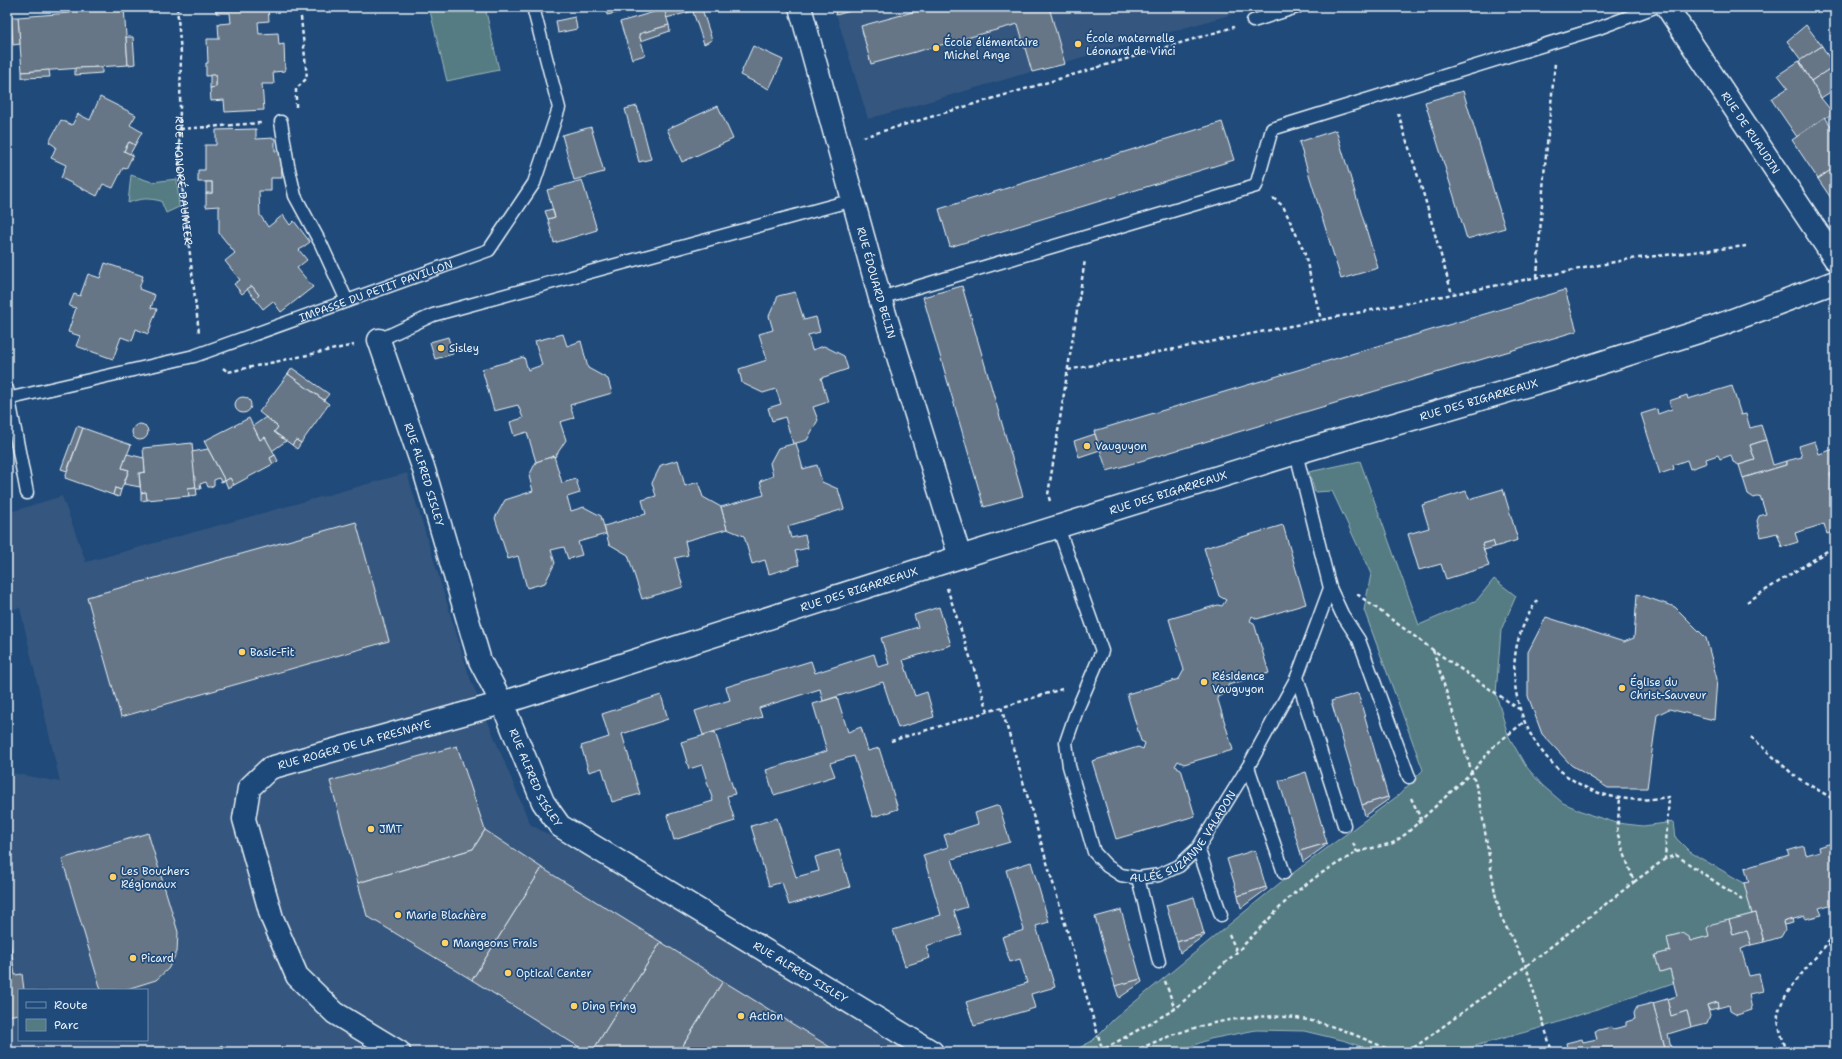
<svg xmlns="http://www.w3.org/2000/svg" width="1842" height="1059" font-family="'Shantell Sans',sans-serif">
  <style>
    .built { fill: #34577e; fill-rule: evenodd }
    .green { fill: #547b82; stroke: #9eb6bd }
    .building { fill: #667686; stroke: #e8f1f8 }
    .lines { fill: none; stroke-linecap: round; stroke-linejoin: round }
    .lane-casing { stroke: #e8f1f8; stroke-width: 15 }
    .street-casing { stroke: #e8f1f8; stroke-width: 25 }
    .secondary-casing { stroke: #e8f1f8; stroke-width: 25 }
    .path { stroke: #e8f1f8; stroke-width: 2.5; stroke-dasharray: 4 3; stroke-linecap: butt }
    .lane { stroke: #1f4a7a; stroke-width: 12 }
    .street { stroke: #1f4a7a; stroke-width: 22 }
    .secondary { stroke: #1f4a7a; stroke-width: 22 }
    .poi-dot { fill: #ffd166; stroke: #1f4a7a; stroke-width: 1.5 }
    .labels { text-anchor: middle; stroke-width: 3.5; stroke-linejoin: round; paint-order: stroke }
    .poi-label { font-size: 11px; fill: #e8f1f8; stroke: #1f4a7a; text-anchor: start }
    .street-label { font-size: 11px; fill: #e8f1f8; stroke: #1f4a7a }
  </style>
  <rect width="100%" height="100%" fill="#1f4a7a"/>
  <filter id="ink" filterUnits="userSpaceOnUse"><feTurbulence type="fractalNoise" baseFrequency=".025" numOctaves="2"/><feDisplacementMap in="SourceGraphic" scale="8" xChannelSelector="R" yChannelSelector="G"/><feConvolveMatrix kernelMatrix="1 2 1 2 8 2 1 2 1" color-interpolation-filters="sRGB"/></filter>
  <g filter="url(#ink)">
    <g class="built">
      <polygon points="834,7 1257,7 868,119"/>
      <path d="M407,473L470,678L530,824L922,1052H7V772L60,782L20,608L7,610V513L62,496L86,562ZM19,990H147V1040H19Z"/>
    </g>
    <g class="green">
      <polygon points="429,7 485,7 499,70 447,81"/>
      <path d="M131,175L152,182L177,179L179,207L166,213L161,201C148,198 141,198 128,203Z"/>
      <polygon points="1360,461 1419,625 1477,600 1494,579 1516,596 1501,630 1496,694 1508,735 1525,765 1542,785 1563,803 1591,815 1617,823 1643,826 1674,822 1676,838 1690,852 1744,883 1752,914 1729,920 1709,936 1690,941 1688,937 1683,933 1667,937 1670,951 1655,955 1660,972 1670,969 1673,983 1544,1027 1453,1052 1376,1052 1346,1041 1304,1031 1256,1030 1210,1039 1176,1052 1072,1052 1092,1041 1114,1019 1281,882 1399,795 1423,770 1364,610 1371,574 1332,491 1315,492 1309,472"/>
    </g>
    <g class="building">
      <polygon points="69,7 124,7 128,65 22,72 18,17 70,13"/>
      <polygon points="124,7 131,7 132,11 124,11"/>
      <polygon points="216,7 268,7 269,21 258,22 259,34 278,33 279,45 284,44 285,71 273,72 274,84 262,84 264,110 225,112 224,100 211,101 210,88 216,87 216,75 206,76 206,63 208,63 207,39 219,39 218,24 231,23 230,13 216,13"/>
      <polygon points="606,7 643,7 607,15"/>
      <polygon points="663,7 702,7 702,9 666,18"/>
      <polygon points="834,7 865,7 836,15"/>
      <polygon points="931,7 1049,7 1065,64 1032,72 1018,24 871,64 861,26"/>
      <polygon points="1727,7 1735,7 1730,11"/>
      <polygon points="664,9 669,25 639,34 645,55 632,59 620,22"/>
      <polygon points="702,9 712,40 704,44 693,12"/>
      <polygon points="11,17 18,17 20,44 13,45"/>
      <polygon points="575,17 577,29 558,33 556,21"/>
      <polygon points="669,25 670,31 641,41 639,34"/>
      <polygon points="1806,25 1822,46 1801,60 1787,41"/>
      <polygon points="126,37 133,37 135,64 128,65"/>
      <polygon points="753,46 783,60 769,89 740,75"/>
      <polygon points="1822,46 1834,66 1811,81 1799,61"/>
      <polygon points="1799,61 1821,98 1833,113 1797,137 1771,99 1788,88 1778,75"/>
      <polygon points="1834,66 1835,89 1821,98 1811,81"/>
      <polygon points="102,67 102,73 75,75 75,68"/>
      <polygon points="49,70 50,77 22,78 22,72"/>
      <polygon points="210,75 216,75 216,87 210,88"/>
      <polygon points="1463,91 1505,228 1467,239 1425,102"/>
      <polygon points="100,97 136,115 130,125 142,132 135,145 129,142 124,151 133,155 126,169 123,168 113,188 103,184 97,196 61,178 66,165 51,158 56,147 49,142 61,120 72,125 78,114 90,120"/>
      <polygon points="637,106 651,159 639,162 625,109"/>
      <polygon points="718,106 733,139 682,162 667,129"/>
      <polygon points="1825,117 1835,132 1835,167 1818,179 1792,140"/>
      <polygon points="1222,122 1234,160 950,247 939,209"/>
      <polygon points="591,127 604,172 574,180 562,135"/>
      <polygon points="256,129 256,139 275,138 275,151 281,151 282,178 271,178 271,191 259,191 260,215 268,227 283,215 290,225 294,221 310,242 299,250 307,260 297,268 313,287 281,312 273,301 263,309 255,299 259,295 252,286 242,294 234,284 240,280 225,261 235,253 219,233 219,206 206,207 206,193 212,193 212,182 198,182 198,170 205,170 205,145 216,145 216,130"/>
      <polygon points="1336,130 1378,268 1341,279 1299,142"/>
      <polygon points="129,142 135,145 130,154 124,151"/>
      <polygon points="1835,167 1835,204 1818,179"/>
      <polygon points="582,180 597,230 554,243 548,219 555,217 547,190"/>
      <rect x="206" y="182" width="6" height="11"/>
      <polygon points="552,209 555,217 548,219 545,211"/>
      <polygon points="105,263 143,276 139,289 155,295 151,308 157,309 148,334 136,329 132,341 121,337 113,359 76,346 80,336 68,332 76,308 69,306 74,294 80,296 88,274 100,278"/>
      <polygon points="252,286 259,295 255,299 247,289"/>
      <polygon points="962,286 1023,496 984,507 923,297"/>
      <polygon points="1565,290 1577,331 1107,471 1094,431"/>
      <polygon points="795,292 804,320 816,317 820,332 808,335 812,350 824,346 844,356 848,369 821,378 828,402 813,407 818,420 807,440 793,444 785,417 772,421 768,408 781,404 776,389 763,393 742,383 739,369 767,360 759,334 773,330 769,316 778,296"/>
      <polygon points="563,334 567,346 581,341 588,368 608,379 612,393 570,405 574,418 560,422 566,440 555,457 554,456 536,462 527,432 514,436 510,422 523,418 518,405 494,411 482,369 524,357 528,370 542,365 535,341"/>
      <polygon points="448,337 453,354 435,359 430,342"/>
      <polygon points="292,368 329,394 324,400 288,374"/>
      <polygon points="288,374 329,404 301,443 296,440 292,445 274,432 278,427 259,412"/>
      <polygon points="1732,386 1741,415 1746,414 1750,428 1761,425 1766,440 1750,445 1755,460 1739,465 1733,462 1731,455 1720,459 1718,455 1706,459 1707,463 1690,469 1687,460 1673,465 1674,469 1660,474 1641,414 1657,409 1658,414 1672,409 1669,401 1687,395 1688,399"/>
      <circle cx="243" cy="405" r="8"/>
      <polygon points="266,417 278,427 274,432 286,441 272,451 265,437 260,440 253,426"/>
      <polygon points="249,418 260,440 265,437 275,455 270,458 273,464 234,485 230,478 225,481 204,441"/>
      <circle cx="140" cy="432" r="8"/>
      <polygon points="77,426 83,428 67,471 61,469"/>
      <polygon points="83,428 131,445 122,468 129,470 121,490 115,488 113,495 65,478"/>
      <polygon points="1095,434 1100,450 1079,457 1074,441"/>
      <polygon points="296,440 301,443 297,449 292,445"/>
      <polygon points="1766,440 1773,465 1786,461 1786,465 1743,478 1739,465 1755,460 1750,445"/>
      <polygon points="1815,441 1819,454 1834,449 1835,452 1835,473 1830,474 1835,490 1835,532 1827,534 1824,524 1795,533 1798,542 1782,547 1777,533 1761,537 1757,521 1759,516 1766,514 1760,496 1754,498 1748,494 1743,478 1786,465 1786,461 1802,457 1799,446"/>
      <polygon points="192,443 196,487 188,488 189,496 147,500 146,492 141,493 139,473 145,472 143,448"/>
      <polygon points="796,443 803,469 817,465 822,482 838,489 844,509 788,526 791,538 805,535 808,548 795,551 799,565 769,574 765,560 752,564 744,536 727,529 721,507 764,495 760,481 773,476 770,463 778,448"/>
      <polygon points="208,449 225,481 221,482 219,478 214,480 214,485 211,487 208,487 206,482 200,484 201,489 196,489 192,452"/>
      <polygon points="127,454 144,458 145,472 139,473 140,487 124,484 129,470 122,468"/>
      <polygon points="275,455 278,461 273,464 270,458"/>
      <polygon points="554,456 562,483 576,479 580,493 567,497 571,511 584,507 601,516 606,534 578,542 582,555 568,559 564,547 551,550 555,563 545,583 527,588 518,556 508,559 495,518 505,500 533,491 529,476 536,462"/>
      <polygon points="678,460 685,486 698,482 703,497 721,507 727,529 685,541 688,555 675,558 683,587 642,599 628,555 609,544 604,526 646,514 642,500 656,496 652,483 661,465"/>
      <polygon points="230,478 234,485 228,488 225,481"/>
      <polygon points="196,487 197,495 189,496 188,488"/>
      <polygon points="115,488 121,490 119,497 113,495"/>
      <polygon points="1503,489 1518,540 1495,547 1493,541 1482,544 1489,566 1446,579 1441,564 1419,570 1408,534 1429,528 1422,505 1466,491 1469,499"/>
      <polygon points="146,492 147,500 141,501 141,493"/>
      <polygon points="356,522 389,641 121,717 87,597"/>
      <polygon points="1283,525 1306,604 1257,619 1252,616 1250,621 1254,623 1269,673 1228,685 1229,690 1223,692 1223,695 1217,697 1233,750 1184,764 1178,761 1175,766 1181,769 1195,816 1116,839 1092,761 1138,747 1143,749 1145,743 1141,741 1127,694 1179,679 1184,670 1169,619 1218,605 1222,606 1226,600 1219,596 1204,548"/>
      <polygon points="1493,541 1495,547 1484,550 1482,544"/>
      <polygon points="1637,594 1675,607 1706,638 1717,679 1714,720 1669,709 1657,715 1647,788 1608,788 1571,765 1542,734 1528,696 1528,652 1546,617 1624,642 1634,638"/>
      <polygon points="939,607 951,645 903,660 915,696 927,692 934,717 898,728 883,682 823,701 820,689 759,708 762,717 703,735 695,711 730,700 726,687 811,661 815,673 874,654 878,667 889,664 881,638 918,627 914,615"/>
      <polygon points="1358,693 1388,797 1362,805 1331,701"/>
      <polygon points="661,695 668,719 622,734 640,794 612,802 602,768 589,772 581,746 609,737 602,714"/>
      <polygon points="837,697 848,732 861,727 868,751 879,748 898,809 873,817 854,756 830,763 835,776 774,795 766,770 827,751 813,704"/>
      <polygon points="715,732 735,794 727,796 735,821 674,840 667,815 713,801 702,765 689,769 681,742"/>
      <polygon points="457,746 485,830 473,849 358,883 330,781"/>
      <polygon points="1306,772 1327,843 1300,851 1279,781"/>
      <polygon points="1388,797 1389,799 1365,816 1362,805"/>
      <polygon points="999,805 1010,842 952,859 967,907 954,911 962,935 926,946 930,958 905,966 893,930 941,915 923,855 948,847 944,835 978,824 975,813"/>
      <polygon points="777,818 796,877 819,871 815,857 839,850 850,887 789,905 782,882 769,886 751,826"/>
      <polygon points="485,830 542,868 472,980 367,916 358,883 473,849"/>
      <polygon points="148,833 178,932 177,952 168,969 156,980 124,990 101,990 62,859"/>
      <polygon points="1835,842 1835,907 1833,904 1819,908 1822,915 1805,919 1805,916 1783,922 1785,930 1781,937 1764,942 1756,913 1752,914 1744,883 1749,882 1745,868 1789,855 1787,851 1804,846 1806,855 1820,851 1819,847"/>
      <polygon points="1327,843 1328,844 1303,862 1300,851"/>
      <polygon points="1255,850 1266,887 1238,896 1227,859"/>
      <polygon points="1031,862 1049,922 1036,926 1055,987 1031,994 1035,1008 974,1026 966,1002 1027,983 1020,959 1010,962 1002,937 1024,930 1006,870"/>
      <polygon points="542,868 661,942 592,1052 587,1052 472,980"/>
      <polygon points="1266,887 1267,889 1241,908 1238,896"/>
      <polygon points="1194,897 1204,934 1177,942 1166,905"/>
      <polygon points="1121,910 1141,979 1115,986 1095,917"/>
      <polygon points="1756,913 1764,942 1751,945 1747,931 1733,935 1729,920"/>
      <polygon points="1792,919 1793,923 1784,925 1783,922"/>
      <polygon points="1729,920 1733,935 1747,931 1751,945 1741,949 1749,976 1759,974 1763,991 1749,994 1752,1010 1737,1015 1730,1011 1729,1005 1718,1008 1717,1002 1707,1005 1710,1015 1707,1023 1691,1027 1687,1011 1671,1016 1667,999 1677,996 1670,969 1660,972 1655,955 1670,951 1667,937 1683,933 1689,937 1690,941 1709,936 1707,928 1712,924"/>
      <polygon points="7,933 9,935 15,975 22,974 24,990 19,990 19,1014 7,1016"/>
      <polygon points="1204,934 1205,935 1180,953 1177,942"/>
      <polygon points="661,942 723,981 679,1052 592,1052"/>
      <polygon points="1141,979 1142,982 1119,998 1115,986"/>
      <polygon points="723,981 838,1052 679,1052"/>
      <polygon points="1667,999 1671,1016 1687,1011 1691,1027 1668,1034 1671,1047 1665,1049 1653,1003"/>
      <polygon points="1717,1002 1718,1008 1709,1010 1707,1005"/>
      <polygon points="1653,1003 1665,1049 1671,1047 1672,1052 1568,1052 1566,1043 1582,1039 1583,1042 1597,1039 1595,1031 1611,1027 1613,1029 1626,1026 1626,1022 1635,1019 1634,1013 1637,1007"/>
      <polygon points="221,1045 231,1052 217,1052"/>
    </g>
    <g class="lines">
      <g class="lane-casing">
        <g id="lane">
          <polyline points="1253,21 1297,7"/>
          <polyline points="281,122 288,165 295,196 321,244 347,301"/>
          <polyline points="880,298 1256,186 1272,129 1599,28 1655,7"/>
          <polyline points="379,340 433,315 853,200"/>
          <polyline points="7,389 27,493"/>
          <path id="s2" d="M7,399L194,356L489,250L534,183L559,108L533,7"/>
          <path id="s3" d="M1058,527L1102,651L1077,710L1066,742L1069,766L1094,852L1107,866L1121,875L1138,878L1159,875L1179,866L1198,848L1248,767L1297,677L1330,588L1296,453"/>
          <polyline points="1330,588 1342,614 1359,640 1409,777"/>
          <polyline points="1297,677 1344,825"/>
          <polyline points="1248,767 1284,873"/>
          <polyline points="1198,848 1221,915"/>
          <polyline points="1138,878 1159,962"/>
        </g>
      </g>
      <g class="street-casing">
        <g id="street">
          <path id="s4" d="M800,7L880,298L960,557"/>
          <path id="s5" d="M379,340L424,470L480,661L502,703L543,802L560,826L932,1052"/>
          <path id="s6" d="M399,1052L335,1013L297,976L272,918L244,819L249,788L270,768L502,703L960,557L1296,453L1556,377L1714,327L1835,282"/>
        </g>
      </g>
      <g class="secondary-casing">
        <g id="secondary">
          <path id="s7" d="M1667,7L1835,259"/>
        </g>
      </g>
      <g class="path">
        <path id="s1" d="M177,7L181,53L179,159L199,333"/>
        <polyline points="296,107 296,89 307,78 300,7"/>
        <polyline points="1398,113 1425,199 1452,294"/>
        <polyline points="180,129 261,123"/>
        <polyline points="863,137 1234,27"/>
        <polyline points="1273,198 1283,206 1304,251 1321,320"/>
        <polyline points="1537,277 1544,175 1555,63"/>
        <polyline points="223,368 228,372 354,345"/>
        <polyline points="1068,370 1630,259 1746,246"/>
        <polyline points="1050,501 1048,495 1085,260"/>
        <polyline points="947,588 988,711"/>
        <polyline points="1357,594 1433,650 1519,709"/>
        <path d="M1537,600C1526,618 1517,636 1515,657C1508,723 1553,788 1620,798C1637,801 1653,799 1669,797L1665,859L1676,855L1742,900"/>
        <polyline points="1747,602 1835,546"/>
        <polyline points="1433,650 1479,795 1495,893 1501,917 1526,966 1552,1052"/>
        <polyline points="1001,707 1103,1052"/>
        <polyline points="1751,737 1796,777 1835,800"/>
        <polyline points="891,741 1062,689"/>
        <polyline points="1411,798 1421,819"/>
        <polyline points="1353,843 1357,852"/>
        <polyline points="1634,882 1665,859"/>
        <polyline points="1229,934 1237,952"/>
        <polyline points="1827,945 1835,946"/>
        <polyline points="1165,981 1175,1009"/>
        <polyline points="1099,1052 1175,1009 1237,952 1292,895 1320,874 1357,852 1393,843 1407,833 1473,771 1495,745 1524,722"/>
        <path d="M1134,1052C1175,1030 1237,1013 1284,1017C1324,1019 1359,1037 1395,1052"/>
        <polyline points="1408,1052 1526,966 1634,882 1617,832 1620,798"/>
        <path d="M1787,1052C1784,1042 1779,1030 1778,1019C1775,997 1823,952 1835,933"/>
      </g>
      <use href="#lane" class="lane"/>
      <use href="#street" class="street"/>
      <use href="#secondary" class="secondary"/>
    </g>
  </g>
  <g class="poi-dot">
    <circle cx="1078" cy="44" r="4"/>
    <circle cx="936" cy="48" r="4"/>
    <circle cx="441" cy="348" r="4"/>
    <circle cx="1087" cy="446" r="4"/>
    <circle cx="242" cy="652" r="4"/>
    <circle cx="1204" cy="682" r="4"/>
    <circle cx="1622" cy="688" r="4"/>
    <circle cx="371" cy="829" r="4"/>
    <circle cx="113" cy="877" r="4"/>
    <circle cx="398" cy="915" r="4"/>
    <circle cx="445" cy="943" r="4"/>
    <circle cx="133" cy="958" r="4"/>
    <circle cx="508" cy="973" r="4"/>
    <circle cx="574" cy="1006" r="4"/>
    <circle cx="741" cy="1016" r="4"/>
  </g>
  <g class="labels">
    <g class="poi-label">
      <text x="1086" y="42">École maternelle<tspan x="1086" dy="13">Léonard de Vinci</tspan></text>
      <text x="944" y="46">École élémentaire<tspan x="944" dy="13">Michel Ange</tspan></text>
      <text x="449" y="352">Sisley</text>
      <text x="1095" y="450">Vauguyon</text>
      <text x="250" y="656">Basic-Fit</text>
      <text x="1212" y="680">Résidence<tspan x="1212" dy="13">Vauguyon</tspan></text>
      <text x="1630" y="686">Église du<tspan x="1630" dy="13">Christ-Sauveur</tspan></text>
      <text x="379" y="833">JMT</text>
      <text x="121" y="875">Les Bouchers<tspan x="121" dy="13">Régionaux</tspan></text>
      <text x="406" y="919">Marie Blachère</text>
      <text x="453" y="947">Mangeons Frais</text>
      <text x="141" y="962">Picard</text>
      <text x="516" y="977">Optical Center</text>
      <text x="582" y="1010">Ding Fring</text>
      <text x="749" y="1020">Action</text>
    </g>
    <g class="street-label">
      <text dy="4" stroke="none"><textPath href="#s7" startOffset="151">RUE DE RUAUDIN</textPath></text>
      <text dy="4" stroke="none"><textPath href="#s1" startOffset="174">RUE HONORÉ DAUMIER</textPath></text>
      <text dy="4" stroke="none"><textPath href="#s4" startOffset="286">RUE ÉDOUARD BELIN</textPath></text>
      <text dy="4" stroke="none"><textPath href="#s2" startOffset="385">IMPASSE DU PETIT PAVILLON</textPath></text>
      <text dy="4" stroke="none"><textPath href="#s6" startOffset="1618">RUE DES BIGARREAUX</textPath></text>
      <text dy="4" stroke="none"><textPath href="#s5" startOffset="142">RUE ALFRED SISLEY</textPath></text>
      <text dy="4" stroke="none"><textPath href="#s6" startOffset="1294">RUE DES BIGARREAUX</textPath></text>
      <text dy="4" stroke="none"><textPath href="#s6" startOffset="970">RUE DES BIGARREAUX</textPath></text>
      <text dy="4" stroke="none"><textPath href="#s6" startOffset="442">RUE ROGER DE LA FRESNAYE</textPath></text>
      <text dy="4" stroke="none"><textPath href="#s5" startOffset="466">RUE ALFRED SISLEY</textPath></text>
      <text dy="4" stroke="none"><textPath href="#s3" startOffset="460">ALLÉE SUZANNE VALADON</textPath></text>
      <text dy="4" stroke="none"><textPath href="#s5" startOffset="802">RUE ALFRED SISLEY</textPath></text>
    </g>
  </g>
  <rect width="1842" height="1059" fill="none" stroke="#1f4a7a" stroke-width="24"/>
  <rect x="12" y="12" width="1818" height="1035" fill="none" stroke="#e8f1f8" stroke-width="1.5" filter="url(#ink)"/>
  <rect x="18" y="989" width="130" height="52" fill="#1f4a7a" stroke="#6f8dac"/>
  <rect x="26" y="1002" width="20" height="6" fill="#1f4a7a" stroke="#6f8dac"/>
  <text x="54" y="1009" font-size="12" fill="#e8f1f8">Route</text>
  <rect x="26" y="1019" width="20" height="12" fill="#547b82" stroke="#6f8dac"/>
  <text x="54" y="1029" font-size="12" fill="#e8f1f8">Parc</text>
</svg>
